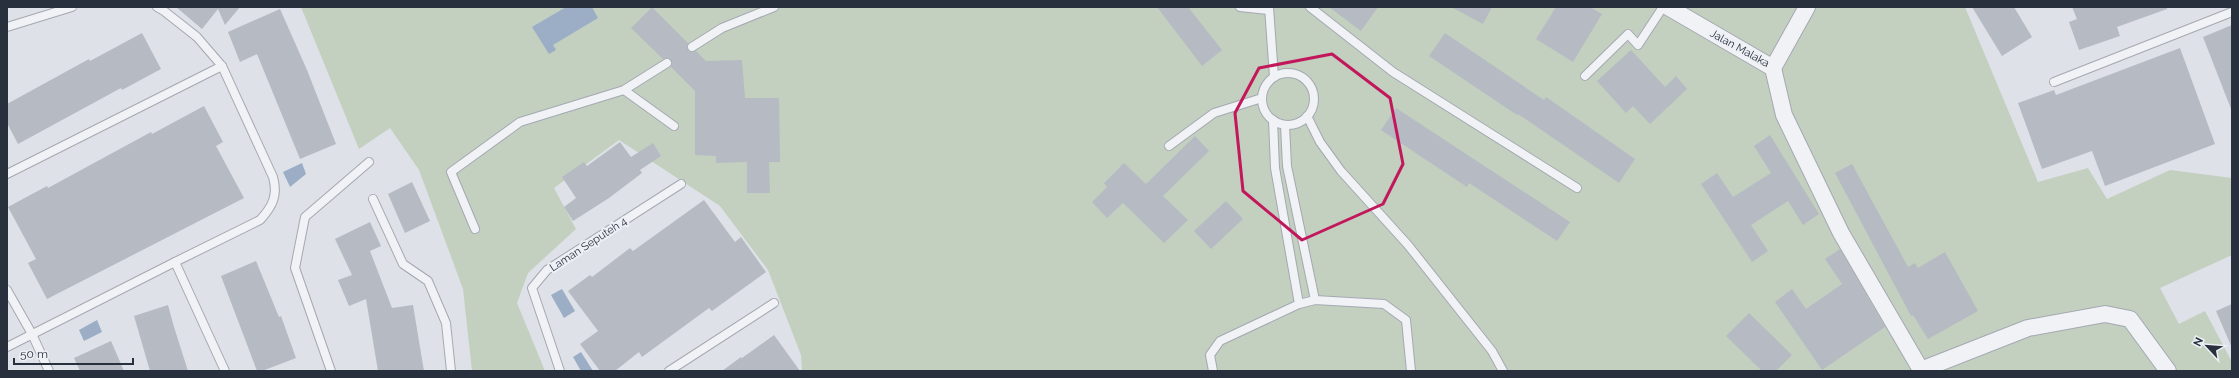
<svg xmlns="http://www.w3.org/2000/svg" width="2239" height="378" font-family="Raleway,sans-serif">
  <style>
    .green { fill: #c3d0c0 }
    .water { fill: #9baec6 }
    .building { fill: #b6bac3 }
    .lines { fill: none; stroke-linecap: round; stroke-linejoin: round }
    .service-casing { stroke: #a4a8b1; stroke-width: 10 }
    .minor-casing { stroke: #a4a8b1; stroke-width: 18 }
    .service { stroke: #f1f2f6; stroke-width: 8 }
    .minor { stroke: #f1f2f6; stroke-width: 16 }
    .marked { fill: none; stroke: #c2185b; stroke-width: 3; stroke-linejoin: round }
    .labels { text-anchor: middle; stroke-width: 4; stroke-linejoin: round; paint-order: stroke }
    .street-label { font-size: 11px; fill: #282f3d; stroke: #edf0f5 }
  </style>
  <rect width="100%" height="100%" fill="#dee1e7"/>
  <polygon class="green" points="301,7 1965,7 2038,182 2088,168 2107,199 2170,170 2232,178 2232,255 2160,288 2179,324 2205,311 2232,362 2232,371 802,371 801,355 768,270 720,206 619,140 554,188 576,229 528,273 517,303 545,371 472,371 463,289 419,170 390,128 359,149"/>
  <g class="water">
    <polygon points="566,7 592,7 598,18 553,45 556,50 549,54 532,27"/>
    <polygon points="302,163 306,174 290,187 283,172"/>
    <polygon points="562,289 575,311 564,318 551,295"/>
    <polygon points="97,320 102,332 84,341 79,330"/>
    <polygon points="581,352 593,371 581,371 573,357"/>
  </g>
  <g class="building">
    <polygon points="176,7 240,7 225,25 218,9 202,29"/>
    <polygon points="652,7 688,43 687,48 689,52 696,51 706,61 742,60 745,98 779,98 780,162 769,162 770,193 747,193 747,162 716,163 716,156 695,155 695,91 671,67 671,60 667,58 663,59 631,28"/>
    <polygon points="1157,7 1188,7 1222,50 1202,66"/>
    <polygon points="1329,7 1378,7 1361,31"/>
    <polygon points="1451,7 1492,7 1483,24"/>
    <polygon points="1556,7 1590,7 1602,14 1573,62 1536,39"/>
    <polygon points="1972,7 2014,7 2032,37 2002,56"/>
    <polygon points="2072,7 2167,7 2167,9 2117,27 2120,36 2079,50 2069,22 2077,19"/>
    <polygon points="280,9 307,70 336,144 300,159 257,54 240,62 228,32"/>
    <polygon points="2232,25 2232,108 2231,109 2203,37"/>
    <polygon points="142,33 161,69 122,90 121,88 18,144 7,123 7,104 89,59 90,61"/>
    <polygon points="1445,33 1544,100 1546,97 1635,159 1619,183 1518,114 1517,115 1429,56"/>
    <polygon points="2180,48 2215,144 2105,186 2092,151 2042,169 2018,103 2054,90 2056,95"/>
    <polygon points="1631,50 1665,87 1676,76 1687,89 1650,124 1633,106 1626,113 1597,81"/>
    <polygon points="204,106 223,142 216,146 244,198 47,299 28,263 36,259 8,207 47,186 48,188 151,132 152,134"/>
    <polygon points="1396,108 1570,222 1557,241 1469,183 1467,187 1381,130"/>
    <polygon points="1770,135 1819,214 1803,225 1788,201 1751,225 1768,251 1752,262 1701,184 1717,173 1733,197 1771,173 1754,146"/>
    <polygon points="1195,136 1209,151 1163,196 1188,220 1164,243 1123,203 1107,218 1092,202 1107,187 1104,183 1124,163 1146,184"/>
    <polygon points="620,142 631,157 653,143 661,156 640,170 642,173 609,198 573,221 564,207 576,198 562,177 584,162 587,166"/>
    <polygon points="1852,164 1908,267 1915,263 1918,268 1945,252 1978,311 1928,339 1913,315 1911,316 1835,173"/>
    <polygon points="412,182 430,221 405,233 388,194"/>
    <polygon points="704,200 735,242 741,237 766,272 712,311 709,308 642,357 639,352 615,371 600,371 580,344 598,331 568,291 590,275 592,277 630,248 633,251"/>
    <polygon points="1226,201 1243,219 1211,249 1194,231"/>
    <polygon points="370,222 381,246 370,251 392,308 413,305 424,371 378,371 366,299 349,306 338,280 352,275 335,239"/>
    <polygon points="1840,249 1885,327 1822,370 1775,302 1792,289 1806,309 1842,284 1825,259"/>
    <polygon points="256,261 279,317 281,316 296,358 262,371 257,371 221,276"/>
    <polygon points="2232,304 2232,348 2216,311"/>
    <polygon points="168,305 174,327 188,371 150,371 134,316"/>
    <polygon points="1749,313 1792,355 1776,371 1762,371 1726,336"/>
    <polygon points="774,335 800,371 722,371 741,357 742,358"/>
    <polygon points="111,341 124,371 80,371 74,358"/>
  </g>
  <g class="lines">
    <g class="service-casing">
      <g id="service">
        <path d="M157,7L164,11L197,37L222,66L273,177C278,195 273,206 260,220L175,262L225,371"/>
        <polyline points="1240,7 1268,10"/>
        <polyline points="1269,7 1274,77"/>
        <polyline points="1310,7 1393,72 1577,188"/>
        <polyline points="7,27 72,7"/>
        <polyline points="692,47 722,28 774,7"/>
        <circle cx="1288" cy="99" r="26"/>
        <polyline points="1585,76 1628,34 1638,45 1663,7"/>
        <polyline points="2054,82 2232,12"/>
        <polyline points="624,90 674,126"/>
        <polyline points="1307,116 1320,142 1341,171 1408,245 1492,351 1503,371"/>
        <polyline points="1273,120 1275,168 1299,304"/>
        <polyline points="1285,125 1287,166 1315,300"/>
        <polyline points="1169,146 1214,113 1262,98"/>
        <polyline points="7,174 222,66"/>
        <polyline points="373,199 403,264 428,281 446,323 451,371"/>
        <polyline points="475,229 451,172 520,122 624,90 667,63"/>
        <polyline points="7,290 32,334 49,371"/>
        <polyline points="7,347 175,262"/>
        <polyline points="331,371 295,268 305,217 369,162"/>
        <polyline points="560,371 532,288 547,270 681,184"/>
        <polyline points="669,371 774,303"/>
        <polyline points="1213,371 1210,355 1220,341 1299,304 1315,300 1384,304 1406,320 1411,371"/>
      </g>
    </g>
    <g class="minor-casing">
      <g id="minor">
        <polyline points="1668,7 1773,68 1807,7"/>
        <polyline points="1773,68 1784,115 1841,233 1921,370 2028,328 2105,314 2130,319 2168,371"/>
      </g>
    </g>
    <use href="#service" class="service"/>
    <use href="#minor" class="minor"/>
  </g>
  <path class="marked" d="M1332,54L1390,98L1403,164L1383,204L1302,240L1243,191L1235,113L1259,68Z"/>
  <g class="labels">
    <g class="street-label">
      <text transform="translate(1740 48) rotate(29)" y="4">Jalan Malaka</text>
      <text transform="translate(588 244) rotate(-33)" y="4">Laman Seputeh 4</text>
    </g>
  </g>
  <rect width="2239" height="378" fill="none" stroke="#282f3d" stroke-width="16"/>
  <g transform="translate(2207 346) rotate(296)" stroke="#edf0f5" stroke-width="3" paint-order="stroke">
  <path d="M0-3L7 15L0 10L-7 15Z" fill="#282f3d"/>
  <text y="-6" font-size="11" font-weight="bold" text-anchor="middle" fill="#282f3d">N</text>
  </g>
  <path d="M14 358v6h119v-6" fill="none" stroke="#282f3d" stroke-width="2"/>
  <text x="20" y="358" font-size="12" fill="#282f3d" stroke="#edf0f5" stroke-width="3" paint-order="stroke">50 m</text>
</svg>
